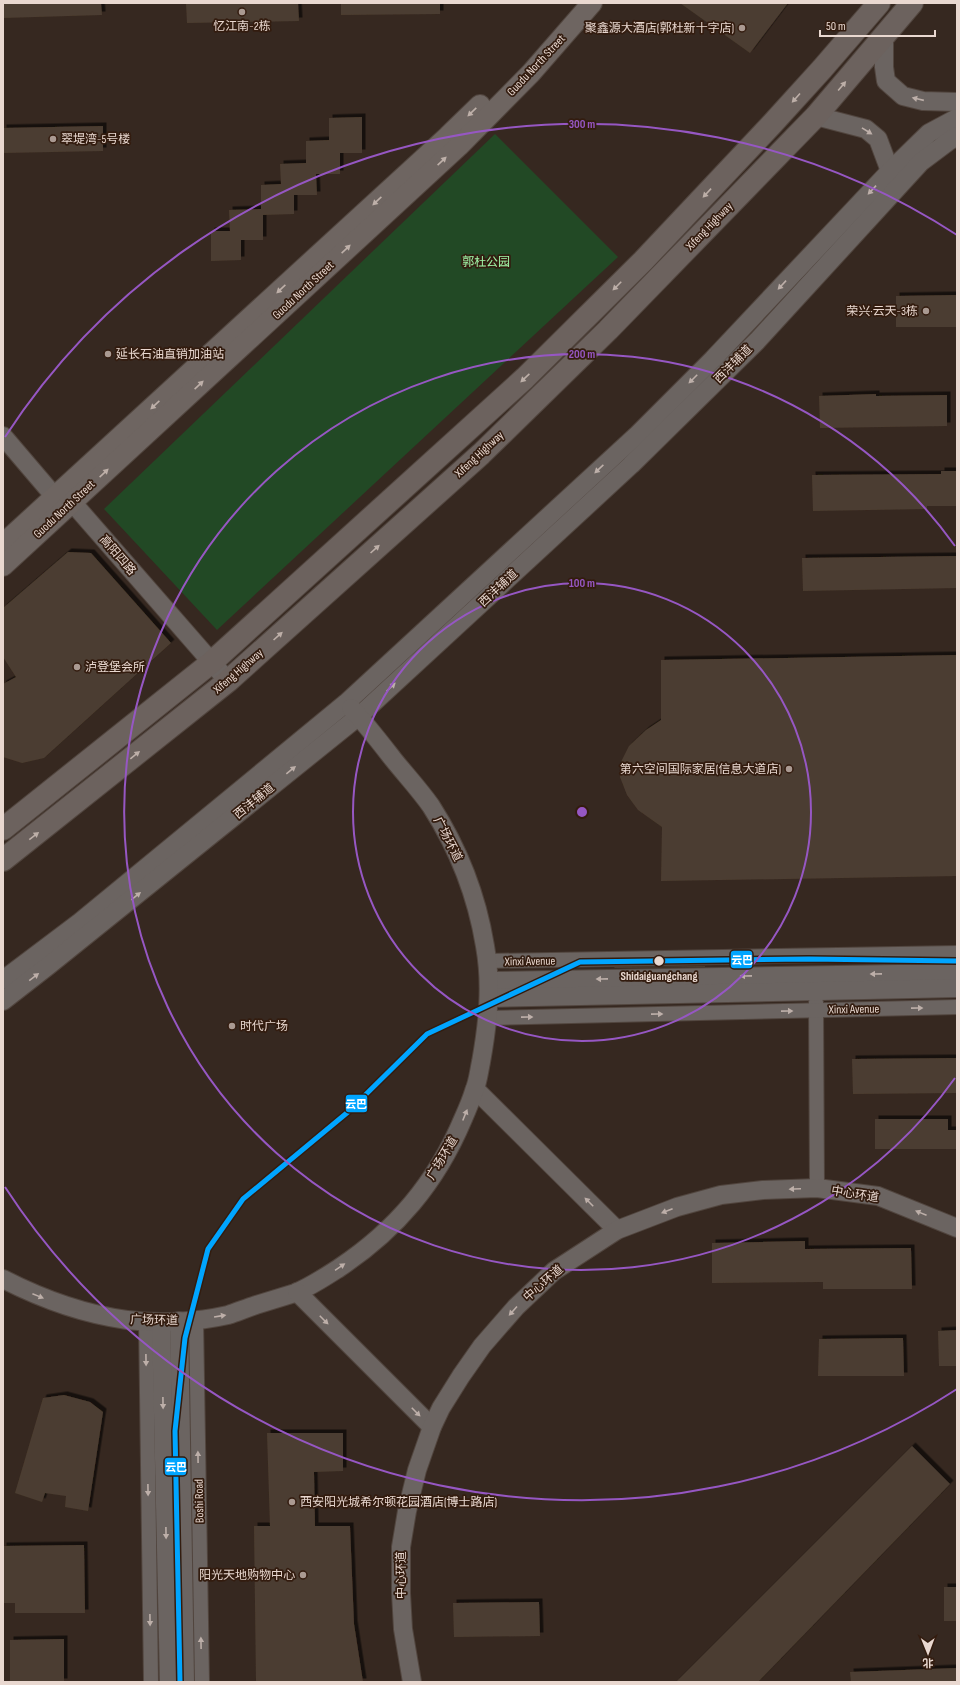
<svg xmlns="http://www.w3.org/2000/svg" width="960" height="1685" font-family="'Sofia Sans Condensed','Noto Sans SC',sans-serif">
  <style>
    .green { fill: #224925 }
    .building { fill: #4c3d30; filter: url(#shadow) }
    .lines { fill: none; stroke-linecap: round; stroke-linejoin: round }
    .minor-casing { stroke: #51453e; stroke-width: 16 }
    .tertiary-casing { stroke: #51453e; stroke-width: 20 }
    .secondary-casing { stroke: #51453e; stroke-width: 22 }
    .trunk-casing { stroke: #51453e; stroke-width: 24 }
    .minor { stroke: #6b6461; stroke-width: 14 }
    .tertiary { stroke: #6b6461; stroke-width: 18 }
    .secondary { stroke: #6e6561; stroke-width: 20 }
    .trunk { stroke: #6c625e; stroke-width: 22 }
    .rail-1-casing { stroke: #331c0f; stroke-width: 8 }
    .rail-1 { stroke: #00a5ff; stroke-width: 5 }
    .oneway { fill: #bdafa8 }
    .oneway2 { fill: #bdafa9 }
    .oneway3 { fill: #beb0a9 }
    .ring { fill: none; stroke: #9657c3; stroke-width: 2 }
    .poi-dot { fill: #aa9a92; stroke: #331c0f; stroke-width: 1.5 }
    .stop-dot { fill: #e9d8d0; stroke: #331c0f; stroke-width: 1.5 }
    .labels { text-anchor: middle; stroke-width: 3.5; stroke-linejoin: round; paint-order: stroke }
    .poi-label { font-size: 12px; fill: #e9d8d0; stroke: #331c0f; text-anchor: start }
    .street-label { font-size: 12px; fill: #e9d8d0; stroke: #331c0f }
    .park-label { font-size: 12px; fill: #a1f8a9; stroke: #331c0f }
    .stop-label { font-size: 12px; font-weight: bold; fill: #e9d8d0; stroke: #331c0f }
    .centre { fill: #9657c3; stroke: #331c0f; stroke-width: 2 }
    .ring-label { font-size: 12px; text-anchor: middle; font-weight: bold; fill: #9657c3; stroke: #331c0f; stroke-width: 3.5; stroke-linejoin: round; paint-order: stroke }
    .line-badge { stroke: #331c0f; stroke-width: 1.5 }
    .badge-label { font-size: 11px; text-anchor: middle; font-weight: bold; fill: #fff }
  </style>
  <defs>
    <filter id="shadow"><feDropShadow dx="3.5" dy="-3.5" stdDeviation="0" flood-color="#0009"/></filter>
  </defs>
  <rect width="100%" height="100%" fill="#362820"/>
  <polygon class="green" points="495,134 618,257 217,630 104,509"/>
  <g class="building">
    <polygon points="3,3 101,3 102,15 3,18"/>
    <polygon points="186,3 298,3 299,21 187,23"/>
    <polygon points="341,3 440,3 440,14 341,15"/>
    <polygon points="680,3 788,3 750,53"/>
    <polygon points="362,117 362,153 340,153 340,174 316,174 317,195 294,195 294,214 263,215 263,240 241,240 241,260 211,261 211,231 230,231 229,210 261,209 261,185 281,184 280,164 306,163 306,141 329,140 329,118"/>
    <polygon points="103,126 103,151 3,153 3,128"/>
    <polygon points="957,295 957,327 896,327 896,296"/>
    <polygon points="876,394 876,396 947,395 947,426 820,428 819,396"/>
    <polygon points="941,471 957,471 957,506 927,506 927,509 813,511 812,475 941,474"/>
    <polygon points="68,552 91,553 171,643 44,758 22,763 3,757 3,684 16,677 3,657 3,608"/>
    <polygon points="957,556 957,588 803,591 802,558"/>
    <polygon points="957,655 957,876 661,881 662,827 638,810 627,795 620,777 621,762 629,746 646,730 661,720 661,660"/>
    <polygon points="705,966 705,967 614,968 615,967"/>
    <polygon points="957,1058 957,1093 853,1094 852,1059"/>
    <polygon points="875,1119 948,1119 948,1130 957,1130 957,1149 875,1149"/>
    <polygon points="805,1241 805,1249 911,1248 912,1289 823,1289 823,1282 712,1283 712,1243"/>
    <polygon points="957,1330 957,1366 939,1366 938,1331"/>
    <polygon points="903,1338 904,1376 818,1376 819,1339"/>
    <polygon points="64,1395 90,1402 103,1412 88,1511 65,1507 66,1496 45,1493 42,1502 15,1493 43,1398"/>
    <polygon points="267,1433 343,1433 343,1471 314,1472 315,1526 350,1526 354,1624 363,1682 256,1682 254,1526 270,1526"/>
    <polygon points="912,1446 950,1484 758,1682 676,1682"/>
    <polygon points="84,1545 85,1613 15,1613 15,1603 3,1603 3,1546"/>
    <rect x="944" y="1587" width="13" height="34"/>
    <polygon points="539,1602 540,1636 454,1637 453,1603"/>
    <polygon points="64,1639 64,1682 10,1682 10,1640"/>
    <polygon points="957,1668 957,1682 851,1682 850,1672"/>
  </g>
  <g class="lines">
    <g class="minor-casing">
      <g id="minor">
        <polyline points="487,961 957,953"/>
        <polyline points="816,1002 817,1188"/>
        <polyline points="488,1018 957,1007"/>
        <polyline points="196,1319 202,1682"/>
        <polyline points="146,1321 151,1682"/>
      </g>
    </g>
    <g class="tertiary-casing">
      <g id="tertiary">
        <polyline points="884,36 884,67 886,81 903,96 923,101 957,102"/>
        <polyline points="816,116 866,129 878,139 890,171"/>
        <polyline points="3,436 55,497 72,502 228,681"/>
        <polyline points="3,980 80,922 346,703 638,434 713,359 890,171 929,133 957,118"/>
        <polyline points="489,981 957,973"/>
        <polyline points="489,998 957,988"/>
        <polyline points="3,1001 48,966 359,716 631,465 757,341 921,162 949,141 957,136"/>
        <polyline points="475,1089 617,1230"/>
        <path d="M3,1279C42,1299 83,1314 127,1320C159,1324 197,1322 228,1315C237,1312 247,1308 256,1305C269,1301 282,1297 295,1293C310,1287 325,1277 339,1268C396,1230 436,1183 463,1119C467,1110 471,1101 474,1091C478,1082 479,1071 481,1062C488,1023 492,985 485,946C477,897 458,848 431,806C419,789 405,774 393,759C379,741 366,724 351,708"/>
        <polyline points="297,1292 432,1427"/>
        <polyline points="179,1321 185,1682"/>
        <polyline points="161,1322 169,1682"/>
        <polyline points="412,1682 403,1629 401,1593 401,1547 407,1511 417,1470 432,1427 441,1408 461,1376 482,1346 516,1307 554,1271 617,1230 677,1207 721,1195 763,1190 817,1188 878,1196 957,1228"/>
      </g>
    </g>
    <g class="secondary-casing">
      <g id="secondary">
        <polyline points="3,544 448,136 480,105"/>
        <polyline points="3,566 459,146 531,73 592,3"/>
      </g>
    </g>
    <g class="trunk-casing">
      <g id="trunk">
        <polyline points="3,829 212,662 525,378 643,261 772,124 822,69 879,3"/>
        <polyline points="3,860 228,681 481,454 608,330 816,116 912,3"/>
      </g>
    </g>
    <use href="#minor" class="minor"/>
    <use href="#tertiary" class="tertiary"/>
    <use href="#secondary" class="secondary"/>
    <use href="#trunk" class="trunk"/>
    <g class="rail-1-casing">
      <polyline id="rail-1" points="180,1682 175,1431 185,1338 208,1249 243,1199 348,1112 427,1034 580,962 809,959 957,961"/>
    </g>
    <use href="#rail-1" class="rail-1"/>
  </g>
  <defs><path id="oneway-solid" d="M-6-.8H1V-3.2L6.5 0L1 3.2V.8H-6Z"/></defs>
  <g class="oneway">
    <use href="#oneway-solid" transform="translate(842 86) rotate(-50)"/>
    <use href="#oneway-solid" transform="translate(796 98) rotate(132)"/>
    <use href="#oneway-solid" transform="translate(707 193) rotate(133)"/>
    <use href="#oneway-solid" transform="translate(617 286) rotate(135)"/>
    <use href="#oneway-solid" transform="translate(525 378) rotate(137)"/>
    <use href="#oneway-solid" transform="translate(375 549) rotate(-42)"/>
    <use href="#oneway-solid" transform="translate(278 636) rotate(-42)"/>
    <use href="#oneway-solid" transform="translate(135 755) rotate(-39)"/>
    <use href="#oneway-solid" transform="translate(34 836) rotate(-38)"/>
  </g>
  <g class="oneway2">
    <use href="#oneway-solid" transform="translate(918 99) rotate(-167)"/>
    <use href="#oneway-solid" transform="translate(867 131) rotate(32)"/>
    <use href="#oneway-solid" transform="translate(872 190) rotate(133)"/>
    <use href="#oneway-solid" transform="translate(782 285) rotate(133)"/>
    <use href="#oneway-solid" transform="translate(693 379) rotate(135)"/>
    <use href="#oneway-solid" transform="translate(599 469) rotate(137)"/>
    <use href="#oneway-solid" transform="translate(391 687) rotate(-43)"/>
    <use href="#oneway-solid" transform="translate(291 770) rotate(-39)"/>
    <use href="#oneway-solid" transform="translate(136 896) rotate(-39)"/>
    <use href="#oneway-solid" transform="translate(876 974) rotate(179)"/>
    <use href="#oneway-solid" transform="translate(746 976) rotate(179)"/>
    <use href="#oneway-solid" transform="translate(34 977) rotate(-37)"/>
    <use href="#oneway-solid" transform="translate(602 979) rotate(179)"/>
    <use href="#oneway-solid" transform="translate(917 1008) rotate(-1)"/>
    <use href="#oneway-solid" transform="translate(787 1011) rotate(-1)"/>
    <use href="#oneway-solid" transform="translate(657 1014) rotate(-1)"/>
    <use href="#oneway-solid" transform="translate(527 1017) rotate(-1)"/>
    <use href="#oneway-solid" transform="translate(465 1115) rotate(-68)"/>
    <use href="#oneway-solid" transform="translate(795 1189) rotate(178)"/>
    <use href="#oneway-solid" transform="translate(589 1202) rotate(-135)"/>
    <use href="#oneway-solid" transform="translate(667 1211) rotate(159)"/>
    <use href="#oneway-solid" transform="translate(921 1213) rotate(-158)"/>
    <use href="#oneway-solid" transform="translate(340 1267) rotate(-34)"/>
    <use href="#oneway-solid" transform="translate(38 1296) rotate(22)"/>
    <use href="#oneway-solid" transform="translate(513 1311) rotate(132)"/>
    <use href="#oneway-solid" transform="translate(220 1316) rotate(-9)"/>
    <use href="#oneway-solid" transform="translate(324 1320) rotate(45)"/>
    <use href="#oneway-solid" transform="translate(146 1360) rotate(89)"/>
    <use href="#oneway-solid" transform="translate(163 1403) rotate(89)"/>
    <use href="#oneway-solid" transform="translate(416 1412) rotate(45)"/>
    <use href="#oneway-solid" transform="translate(198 1457) rotate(-91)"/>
    <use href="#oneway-solid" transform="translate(148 1490) rotate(89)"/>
    <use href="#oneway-solid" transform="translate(166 1533) rotate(89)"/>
    <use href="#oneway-solid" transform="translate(150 1620) rotate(89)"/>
    <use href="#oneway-solid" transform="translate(201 1643) rotate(-91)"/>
  </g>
  <g class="oneway3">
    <use href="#oneway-solid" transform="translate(472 112) rotate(136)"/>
    <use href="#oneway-solid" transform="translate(442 161) rotate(-43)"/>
    <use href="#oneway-solid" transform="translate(377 201) rotate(137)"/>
    <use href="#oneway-solid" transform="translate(346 249) rotate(-43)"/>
    <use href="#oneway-solid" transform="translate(281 289) rotate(137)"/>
    <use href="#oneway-solid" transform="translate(199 385) rotate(-43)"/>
    <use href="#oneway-solid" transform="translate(155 405) rotate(137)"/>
    <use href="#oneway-solid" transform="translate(104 473) rotate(-43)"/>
  </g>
  <g class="ring">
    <circle cx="582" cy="812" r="229"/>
    <path d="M955 1078A458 458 0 1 1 955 546"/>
    <path d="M957 1389A688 688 0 0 1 5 1187M5 437A688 688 0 0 1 957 235"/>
  </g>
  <g class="poi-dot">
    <circle cx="242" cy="12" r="4"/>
    <circle cx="742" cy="28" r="4"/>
    <circle cx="53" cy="139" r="4"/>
    <circle cx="926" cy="311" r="4"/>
    <circle cx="108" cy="354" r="4"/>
    <circle cx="77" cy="667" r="4"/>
    <circle cx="789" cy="769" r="4"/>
    <circle cx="232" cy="1026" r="4"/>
    <circle cx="292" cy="1502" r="4"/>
    <circle cx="303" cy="1575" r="4"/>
  </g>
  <circle class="stop-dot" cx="659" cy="961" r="5.5"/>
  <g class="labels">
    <g class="poi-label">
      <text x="242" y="30" text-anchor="middle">忆江南-2栋</text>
      <text x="734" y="32" text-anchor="end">聚鑫源大酒店(郭杜新十字店)</text>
      <text x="61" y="143">翠堤湾-5号楼</text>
      <text x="918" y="315" text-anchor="end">荣兴·云天-3栋</text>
      <text x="116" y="358">延长石油直销加油站</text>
      <text x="85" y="671">泸登堡会所</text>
      <text x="781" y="773" text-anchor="end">第六空间国际家居(信息大道店)</text>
      <text x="240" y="1030">时代广场</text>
      <text x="300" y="1506">西安阳光城希尔顿花园酒店(博士路店)</text>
      <text x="295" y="1579" text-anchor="end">阳光天地购物中心</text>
    </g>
    <g class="street-label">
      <text transform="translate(536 65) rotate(-47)" y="4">Guodu North Street</text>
      <text transform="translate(709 226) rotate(-46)" y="4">Xifeng Highway</text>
      <text transform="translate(303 290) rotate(-43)" y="4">Guodu North Street</text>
      <text transform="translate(733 364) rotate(-45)" y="4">西沣辅道</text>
      <text transform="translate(479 454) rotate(-43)" y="4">Xifeng Highway</text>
      <text transform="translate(64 509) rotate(-43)" y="4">Guodu North Street</text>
      <text transform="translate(118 555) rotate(49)" y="4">高阳四路</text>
      <text transform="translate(498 588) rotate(-43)" y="4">西沣辅道</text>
      <text transform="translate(238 671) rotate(-41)" y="4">Xifeng Highway</text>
      <text transform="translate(254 801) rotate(-39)" y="4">西沣辅道</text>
      <text transform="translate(448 839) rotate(63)" y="4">广场环道</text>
      <text transform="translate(530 961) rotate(-1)" y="4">Xinxi Avenue</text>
      <text transform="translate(854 1009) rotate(-1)" y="4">Xinxi Avenue</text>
      <text transform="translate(442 1158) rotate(-59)" y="4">广场环道</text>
      <text transform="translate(855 1194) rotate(9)" y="4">中心环道</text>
      <text transform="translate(543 1283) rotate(-41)" y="4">中心环道</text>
      <text transform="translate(154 1320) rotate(1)" y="4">广场环道</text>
      <text transform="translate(199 1501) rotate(-91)" y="4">Boshi Road</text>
      <text transform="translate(401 1575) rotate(-90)" y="4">中心环道</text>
    </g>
    <g class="park-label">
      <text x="486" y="266">郭杜公园</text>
    </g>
    <g class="stop-label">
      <text x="659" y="980">Shidaiguangchang</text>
    </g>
  </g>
  <circle cx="582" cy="812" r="6" class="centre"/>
  <g class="ring-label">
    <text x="582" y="128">300 m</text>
    <text x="582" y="358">200 m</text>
    <text x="582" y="587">100 m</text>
  </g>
  <g class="line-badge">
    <rect x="730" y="950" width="23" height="19" rx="4" fill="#00a5ff"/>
    <rect x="345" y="1094" width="23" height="19" rx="4" fill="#00a5ff"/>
    <rect x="164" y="1457" width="23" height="19" rx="4" fill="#00a5ff"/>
  </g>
  <g class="badge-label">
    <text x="742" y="964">云巴</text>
    <text x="356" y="1108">云巴</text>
    <text x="176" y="1471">云巴</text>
  </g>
  <rect width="960" height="1685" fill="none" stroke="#e9d8d0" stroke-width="8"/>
  <g transform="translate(928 1653) rotate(179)" stroke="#331c0f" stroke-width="3" paint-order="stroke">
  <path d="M0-3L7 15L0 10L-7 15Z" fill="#e9d8d0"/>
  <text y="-6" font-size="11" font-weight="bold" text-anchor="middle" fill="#e9d8d0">北</text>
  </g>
  <path d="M820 30v6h115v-6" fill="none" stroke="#e9d8d0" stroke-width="2"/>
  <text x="826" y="30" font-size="12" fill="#e9d8d0" stroke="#331c0f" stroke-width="3" paint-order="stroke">50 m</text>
</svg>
